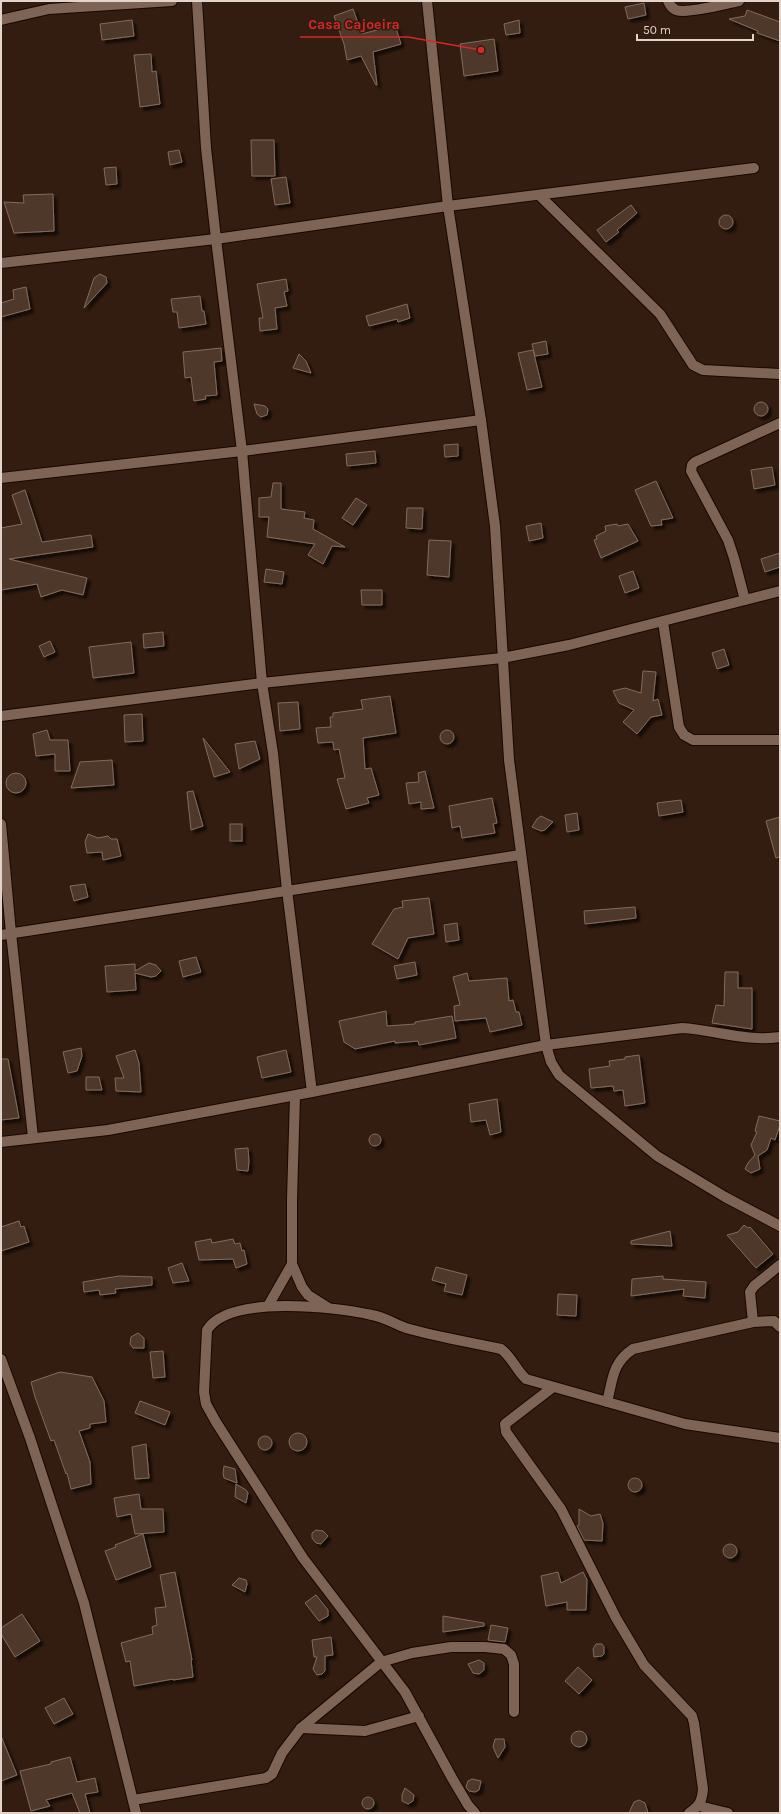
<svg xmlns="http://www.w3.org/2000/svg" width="781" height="1814" font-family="Karla,sans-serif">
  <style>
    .building { fill: #4d3729; stroke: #846b5b; filter: url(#shadow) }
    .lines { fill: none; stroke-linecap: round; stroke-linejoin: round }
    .street-casing { stroke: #190700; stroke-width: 12 }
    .secondary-casing { stroke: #190700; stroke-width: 12 }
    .street { stroke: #7d6455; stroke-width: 10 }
    .secondary { stroke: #7d6455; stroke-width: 10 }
    .leader { fill: none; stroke: #d62828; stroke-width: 1.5 }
    .callout-dot { fill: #d62828; stroke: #321d10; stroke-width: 1.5 }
    .callout-label { font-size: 14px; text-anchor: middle; font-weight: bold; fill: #d62828; stroke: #321d10; stroke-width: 3; stroke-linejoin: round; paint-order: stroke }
  </style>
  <defs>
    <filter id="shadow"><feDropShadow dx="3.5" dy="3.5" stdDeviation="1" flood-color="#0009"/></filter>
  </defs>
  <rect width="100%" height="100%" fill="#321d10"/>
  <g class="building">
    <polygon points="644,3 646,15 628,19 625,7"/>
    <polygon points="353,9 362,34 395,25 401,44 373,52 377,85 376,85 361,56 347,60 344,44 334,16"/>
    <polygon points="747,10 780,22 780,41 757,33 758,31 729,19 745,16"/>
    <polygon points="132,20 134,36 102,40 100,24"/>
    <polygon points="519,20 520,33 506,35 504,24"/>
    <polygon points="494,39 498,71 464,76 460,44"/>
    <polygon points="151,54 152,72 156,71 160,104 140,107 134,55"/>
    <polygon points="251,140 274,140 275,176 252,176"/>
    <polygon points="179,150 182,162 170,165 168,152"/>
    <polygon points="116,167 117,184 106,185 104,168"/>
    <polygon points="286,177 290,203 275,205 271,179"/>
    <polygon points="53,194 54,231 14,233 4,202 24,203 23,195"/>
    <polygon points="631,205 637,213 617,230 619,232 606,242 597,230"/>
    <circle cx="726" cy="222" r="7"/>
    <polygon points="100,274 106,277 107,283 84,308 94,278"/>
    <polygon points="286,279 288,291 284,292 287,306 275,308 277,329 260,331 259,318 263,318 257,284"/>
    <polygon points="26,287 30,309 1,317 1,303 14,299 13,290"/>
    <polygon points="200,296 202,311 204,311 206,324 179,328 177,312 173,312 171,299"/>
    <polygon points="407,304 410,318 398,322 397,319 369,326 366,316"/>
    <polygon points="546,341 548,354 535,356 532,344"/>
    <polygon points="221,348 222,361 214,362 217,395 205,396 206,399 194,401 191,377 185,378 183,352"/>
    <polygon points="533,350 542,387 527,390 518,353"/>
    <polygon points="299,354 306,361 311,373 293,368"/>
    <circle cx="761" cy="409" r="7"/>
    <polygon points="254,404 265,406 268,409 267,415 261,417 257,414"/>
    <polygon points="458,444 458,456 445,457 444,445"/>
    <polygon points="375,451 376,463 347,466 346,454"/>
    <polygon points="772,467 775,485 754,489 751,470"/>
    <polygon points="656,481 673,518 661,520 662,525 651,526 635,490"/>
    <polygon points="273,483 281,483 281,509 305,512 304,518 314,520 313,529 345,547 332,546 323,564 308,555 315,544 267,537 269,517 259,517 259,498 271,497"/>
    <polygon points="25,490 42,542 91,535 93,547 9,559 87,578 83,595 62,590 41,597 37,584 1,590 1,528 22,524 12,495"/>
    <polygon points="356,498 367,505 353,525 342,518"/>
    <polygon points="407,508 423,508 422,529 406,528"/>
    <polygon points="541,523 543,538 529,541 526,526"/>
    <polygon points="617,524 618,526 628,524 638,541 601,558 594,540 597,539 596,536 606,531 605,526"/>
    <polygon points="429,540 451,541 449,577 427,575"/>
    <polygon points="780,553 780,567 765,572 761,559"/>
    <polygon points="266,569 284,572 282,584 264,582"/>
    <polygon points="633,571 639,588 625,593 619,576"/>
    <polygon points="361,590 382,590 382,605 362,605"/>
    <polygon points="163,632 164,646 144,648 143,634"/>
    <polygon points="50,641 55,652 44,657 39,646"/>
    <polygon points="131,642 134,673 93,678 89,647"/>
    <polygon points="724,649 729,665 717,669 712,653"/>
    <polygon points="643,671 656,672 653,701 658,699 662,715 651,717 637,734 623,722 634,710 619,703 613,691 625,688 641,693"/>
    <polygon points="390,696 396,733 363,738 365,769 371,768 379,795 367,798 369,803 346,809 337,779 345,778 339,749 334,750 333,742 318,743 316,728 331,727 330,717 333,717 333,713 363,709 361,700"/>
    <polygon points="298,702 300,729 280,731 278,703"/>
    <polygon points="142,714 143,741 125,742 124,715"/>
    <polygon points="47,730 50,740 68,740 70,771 55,771 55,754 36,756 33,734"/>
    <circle cx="447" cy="737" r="7"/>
    <polygon points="203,738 230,772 214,777"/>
    <polygon points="255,741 260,759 239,769 235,744"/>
    <polygon points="112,760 114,785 71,788 80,762"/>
    <polygon points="425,771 430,792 434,808 421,809 421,802 409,804 406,783 419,782 418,773"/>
    <circle cx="16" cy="783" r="10"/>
    <polygon points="193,791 203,826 191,830 187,792"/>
    <polygon points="492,798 497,823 493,824 495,833 462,838 460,826 452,828 449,806"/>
    <polygon points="681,800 683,812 659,816 657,803"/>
    <polygon points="577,813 579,830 567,832 565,815"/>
    <polygon points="541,816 553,822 545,830 541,831 532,827 537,819"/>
    <polygon points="780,817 780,857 776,858 766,821"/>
    <rect x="230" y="824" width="12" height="17"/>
    <polygon points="88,834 98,838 108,836 111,839 117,839 121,856 103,860 102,852 87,853 85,842"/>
    <polygon points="85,884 88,897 74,901 70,886"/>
    <polygon points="429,898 434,934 408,938 398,959 372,944 394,909 403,907 402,901"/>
    <polygon points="635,907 636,918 585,924 584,911"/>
    <polygon points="457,923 459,940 446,942 444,925"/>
    <polygon points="196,957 201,972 183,977 179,961"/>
    <polygon points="415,962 417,975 397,979 394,966"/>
    <polygon points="149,963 156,965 161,971 156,976 151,977 135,973 136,990 107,992 105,966 135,964 135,971"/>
    <polygon points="725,972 738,972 738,988 752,988 752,1029 712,1023 716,1005 724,1006"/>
    <polygon points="467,973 469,981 507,978 509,1001 513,1000 516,1012 519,1012 522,1025 490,1032 486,1018 455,1021 454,1006 460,1005 453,977"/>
    <polygon points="386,1011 387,1026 415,1024 415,1022 452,1016 456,1038 419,1045 418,1041 395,1043 395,1041 355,1049 344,1042 339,1021"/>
    <polygon points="81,1048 82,1056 77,1071 68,1073 63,1052"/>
    <polygon points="135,1050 139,1063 141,1092 116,1091 115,1078 124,1078 116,1056"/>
    <polygon points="286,1050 291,1072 262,1078 257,1057"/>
    <polygon points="639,1055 645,1103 625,1106 623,1090 614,1091 613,1086 591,1088 589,1069 610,1066 609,1061 625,1059 625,1057"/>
    <polygon points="1,1059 8,1059 19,1118 1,1120"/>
    <polygon points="86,1077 99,1077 102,1090 86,1090"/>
    <polygon points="497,1099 501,1132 490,1135 486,1120 471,1122 469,1104"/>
    <polygon points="759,1116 780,1121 780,1125 775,1140 771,1138 767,1150 758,1156 760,1169 751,1173 745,1169 748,1163 755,1155 751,1145 757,1132 755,1131"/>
    <circle cx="375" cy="1140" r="6"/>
    <polygon points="248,1148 249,1162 248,1171 237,1170 235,1149"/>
    <polygon points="19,1221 21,1227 24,1226 29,1242 1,1251 1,1227"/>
    <polygon points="744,1225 748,1228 750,1227 773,1254 756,1268 727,1235 738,1232"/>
    <polygon points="670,1231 672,1246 631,1244 631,1241"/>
    <polygon points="211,1239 212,1243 233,1239 235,1244 240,1243 242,1251 244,1250 247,1264 236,1268 233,1259 199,1260 195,1242"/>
    <polygon points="182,1263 189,1281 173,1283 168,1268"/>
    <polygon points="436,1267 467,1275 462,1295 444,1291 446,1284 432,1280"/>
    <polygon points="119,1276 152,1277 152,1285 115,1289 116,1293 100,1295 99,1290 84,1292 83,1282"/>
    <polygon points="663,1276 663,1279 706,1282 705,1298 683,1296 684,1289 631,1296 632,1279"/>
    <polygon points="558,1294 577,1295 576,1316 557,1315"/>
    <polygon points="138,1333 144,1338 144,1348 133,1348 130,1344 131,1337"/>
    <polygon points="163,1351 165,1377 153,1378 150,1352"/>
    <polygon points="60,1372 92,1377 104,1401 106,1422 90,1424 90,1428 79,1431 90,1462 91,1484 71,1489 67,1473 66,1474 54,1440 51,1441 35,1397 31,1382"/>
    <polygon points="140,1401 170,1412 165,1425 135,1413"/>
    <circle cx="298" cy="1442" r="9"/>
    <circle cx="265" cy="1443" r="7"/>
    <polygon points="146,1444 149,1478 135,1479 132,1447"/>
    <polygon points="224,1466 235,1469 237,1483 224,1478 223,1473"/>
    <circle cx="635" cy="1485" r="7"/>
    <polygon points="236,1484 246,1490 248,1493 246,1503 235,1497"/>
    <polygon points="139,1494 141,1509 163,1509 164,1532 135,1534 131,1514 117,1517 114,1498"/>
    <polygon points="579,1509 591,1516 600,1514 603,1523 602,1541 584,1540 577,1526 579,1525"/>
    <polygon points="316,1530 323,1531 328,1536 321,1544 316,1543 312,1538 312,1533"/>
    <polygon points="143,1534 151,1567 116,1580 105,1551 116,1547 115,1545"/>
    <circle cx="730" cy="1551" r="7"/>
    <polygon points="175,1572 192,1660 191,1660 193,1677 173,1680 173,1679 134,1686 130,1661 126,1662 121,1643 153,1634 152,1627 157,1625 155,1608 166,1607 160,1575"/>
    <polygon points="558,1572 561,1583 583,1572 587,1580 586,1610 567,1610 567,1602 546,1606 541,1576"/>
    <polygon points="239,1578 246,1580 247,1584 245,1592 232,1585"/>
    <polygon points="316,1595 328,1610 328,1616 319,1621 305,1603"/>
    <polygon points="22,1614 40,1641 15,1657 1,1634 1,1628"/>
    <polygon points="443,1616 484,1623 484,1626 443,1632"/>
    <polygon points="491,1625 508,1628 505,1642 488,1640"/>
    <polygon points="331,1637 333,1655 325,1656 325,1671 322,1674 317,1675 313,1669 317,1657 314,1657 312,1640"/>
    <polygon points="596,1644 602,1644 604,1647 604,1654 602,1656 594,1657 593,1649"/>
    <polygon points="479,1660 484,1663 484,1670 479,1674 473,1673 468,1664"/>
    <polygon points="578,1667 592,1680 579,1694 565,1681"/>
    <polygon points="64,1698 73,1714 54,1724 45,1708"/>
    <circle cx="579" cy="1739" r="8"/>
    <polygon points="1,1736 17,1775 1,1781"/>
    <polygon points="495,1739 504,1739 505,1747 498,1758 493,1747"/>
    <polygon points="70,1757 77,1782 95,1778 98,1792 85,1794 90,1813 80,1813 72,1793 46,1800 50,1806 31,1811 20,1771 51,1764 51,1762"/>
    <polygon points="472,1779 481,1781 479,1790 475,1792 469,1791 466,1787 468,1781"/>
    <polygon points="405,1788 414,1795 413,1801 408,1804 402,1801 402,1795"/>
    <circle cx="368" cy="1803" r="6"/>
    <polygon points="639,1800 645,1803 648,1813 629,1813 634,1802"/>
  </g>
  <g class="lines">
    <g class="street-casing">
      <g id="street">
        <polyline points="197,1 206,148 216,239 242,451 262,683 273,753 287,890 312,1092"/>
        <polyline points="427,1 448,206 481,420 495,526 509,760 546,1045 551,1062 559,1075 657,1156 725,1197 780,1226"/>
        <path d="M668,1C670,5 671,8 676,10C687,14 725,4 739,1"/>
        <polyline points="1,20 49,9 172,1"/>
        <polyline points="539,195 660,314 693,365 703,370 780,374"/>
        <polyline points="1,263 216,239 448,206 754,168"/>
        <polyline points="1,478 242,451 481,420"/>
        <polyline points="745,600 734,558 728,540 691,471 692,465 695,462 780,423"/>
        <polyline points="663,622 679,727 684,735 693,740 780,740"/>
        <polyline points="1,716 262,683 502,658 569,645 780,591"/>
        <polyline points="1,824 11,933 33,1137"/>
        <polyline points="1,935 520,855"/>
        <polyline points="295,1096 292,1199 292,1264 302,1287 308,1295 327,1307"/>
        <path d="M1,1142L108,1130L312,1092L546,1045L682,1028C715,1030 747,1042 780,1037"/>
        <polyline points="268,1306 292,1264"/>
        <polyline points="753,1322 750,1292 754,1286 780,1265"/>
        <path d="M553,1387L505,1424L506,1432L561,1509L616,1618L644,1665L692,1716L694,1723L703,1789C702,1802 699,1806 689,1813"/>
        <path d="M607,1402C613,1379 612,1363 633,1349L753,1322L774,1321L780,1327"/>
        <polyline points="301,1728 365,1731 419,1716"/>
        <polyline points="133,1800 266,1778 272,1774 282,1753 301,1728 381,1662 412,1653 451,1647 485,1647 504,1649 511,1655 514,1664 514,1712"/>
        <polyline points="699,1806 728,1813"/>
        <path d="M475,1813L468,1805L452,1778L405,1692L303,1558L216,1422L206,1404L204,1392L207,1330C229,1294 336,1307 372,1315C384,1317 395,1324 406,1328C437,1337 470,1342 501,1349C512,1357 516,1370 526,1379L685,1424L780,1438"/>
      </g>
    </g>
    <g class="secondary-casing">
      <polyline id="secondary" points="1,1359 30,1438 84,1603 136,1813"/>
    </g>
    <use href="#street" class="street"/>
    <use href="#secondary" class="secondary"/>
  </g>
  <path class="leader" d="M481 50L408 37H300"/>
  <circle class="callout-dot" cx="481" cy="50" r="4"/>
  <g class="callout-label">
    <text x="354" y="29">Casa Cajoeira</text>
  </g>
  <rect width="781" height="1814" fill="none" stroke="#e2d3cb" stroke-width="4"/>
  <path d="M637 34v6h116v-6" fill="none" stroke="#e2d3cb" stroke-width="2"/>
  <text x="643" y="34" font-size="12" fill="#e2d3cb" stroke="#321d10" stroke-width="3" paint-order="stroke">50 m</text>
</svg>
